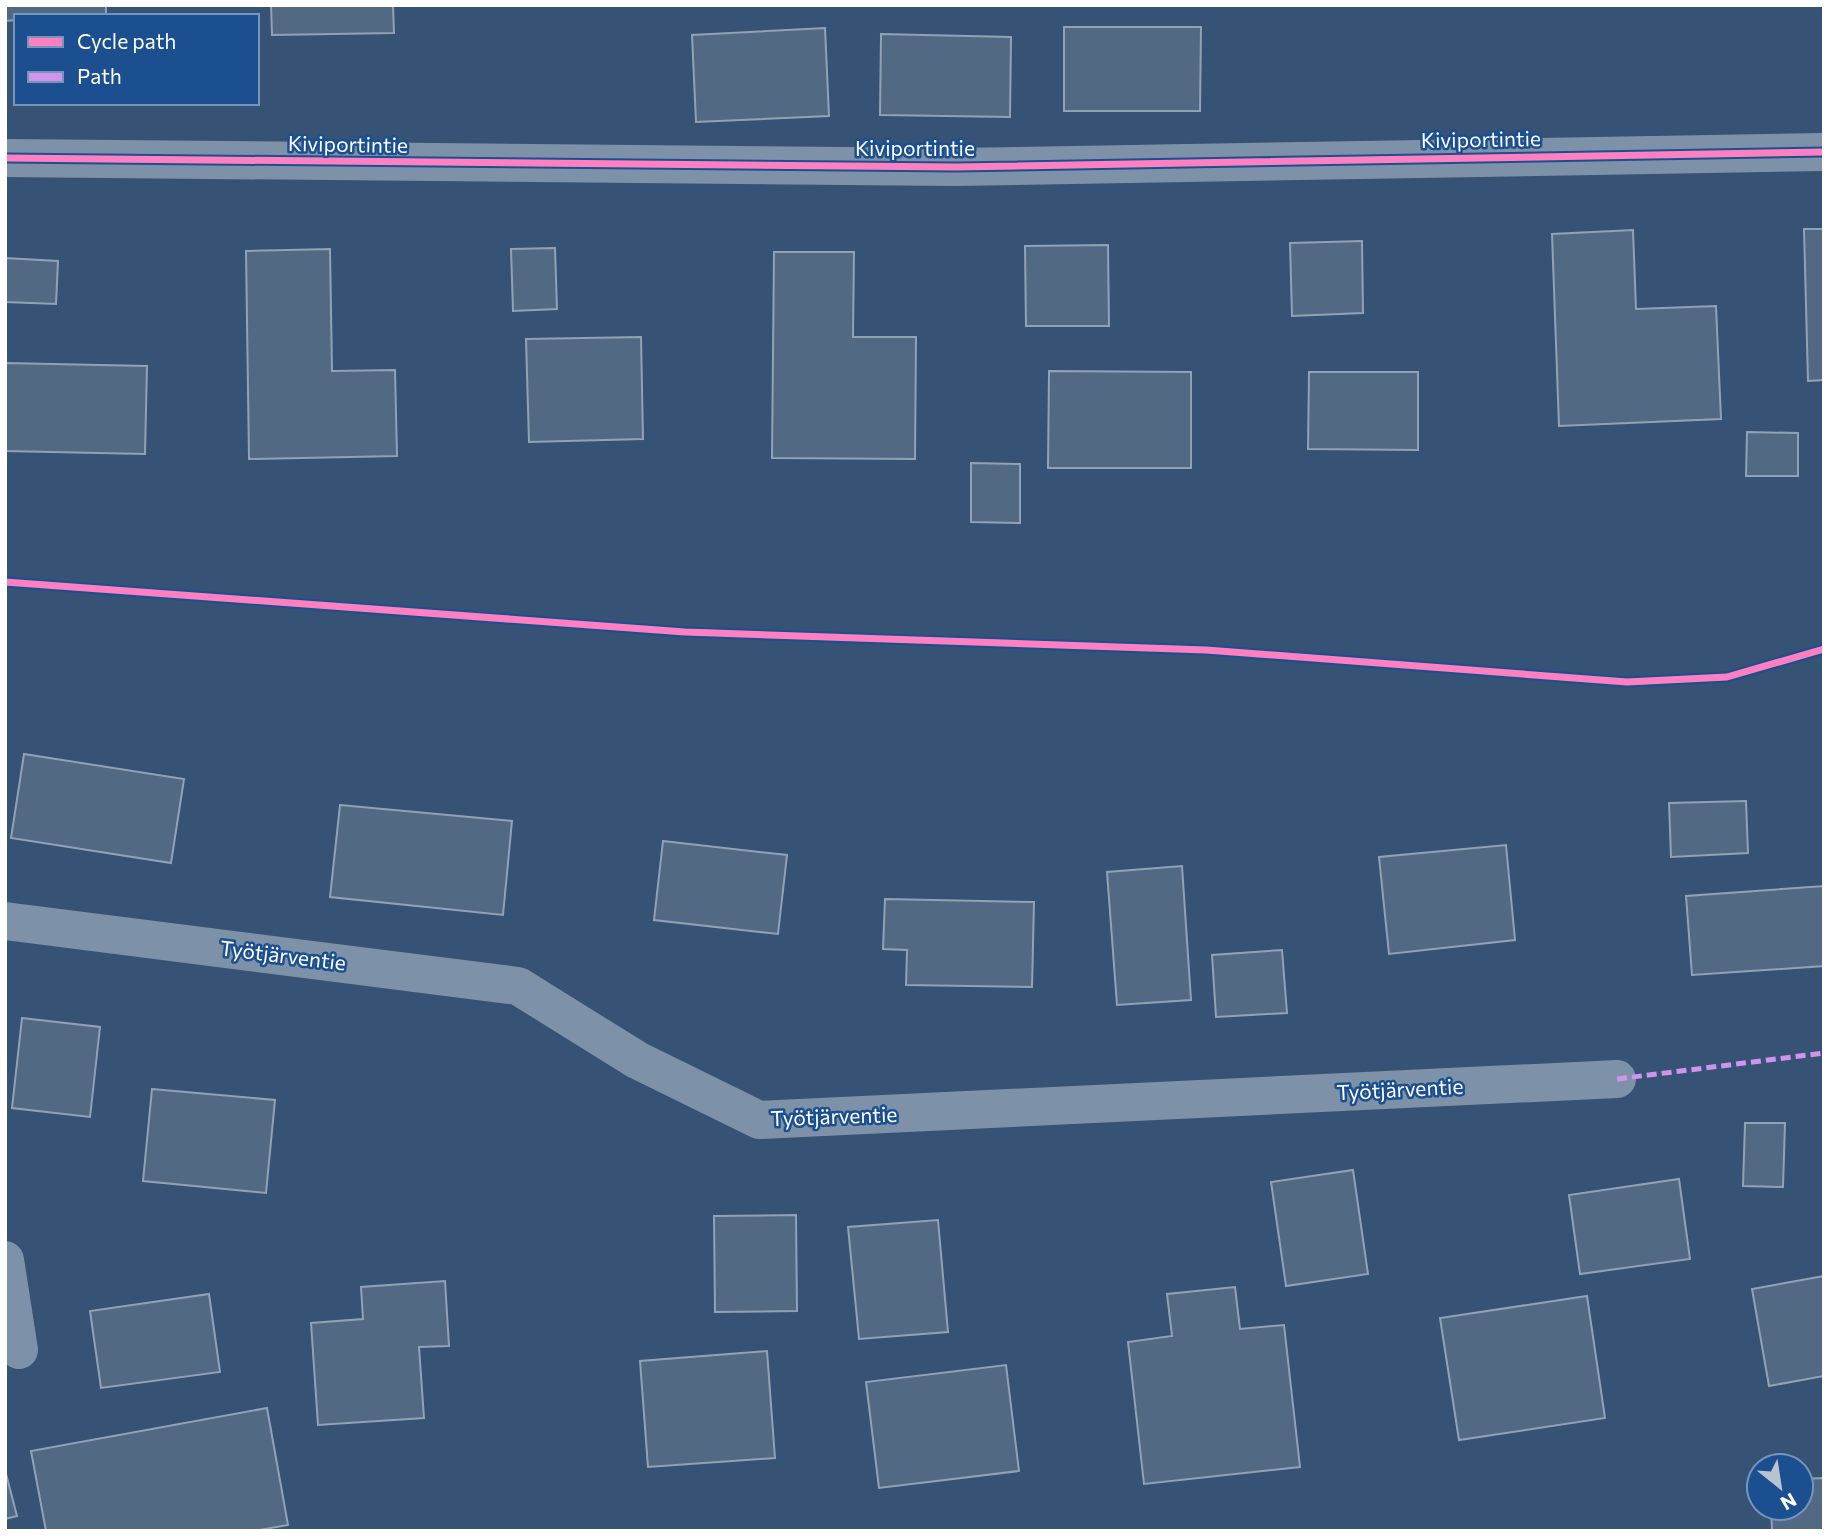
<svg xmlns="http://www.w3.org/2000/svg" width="1829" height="1536" font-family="Commissioner,sans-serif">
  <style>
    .building { fill: #526984; stroke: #92a2b6; stroke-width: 2 }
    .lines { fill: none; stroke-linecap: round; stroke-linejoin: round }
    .minor { stroke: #7d92a8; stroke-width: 38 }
    .quiet { stroke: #d193ec; stroke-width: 5; stroke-dasharray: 10 5; stroke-linecap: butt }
    .cycleway-casing { stroke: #1b4f8f; stroke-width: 11 }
    .cycleway { stroke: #ff80c0; stroke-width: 7 }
    .labels { text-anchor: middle; stroke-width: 5; stroke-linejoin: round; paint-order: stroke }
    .street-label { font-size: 21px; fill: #fff; stroke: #1b4f8f }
  </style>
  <rect width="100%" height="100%" fill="#365274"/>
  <g class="building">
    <polygon points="5,5 106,5 106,16 16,16 16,20 5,21"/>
    <polygon points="271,5 393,5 394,33 272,35"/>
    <polygon points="1064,27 1201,27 1200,111 1064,111"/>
    <polygon points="825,28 829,116 696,122 692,35"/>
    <polygon points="881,34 1011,37 1010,117 880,115"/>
    <polygon points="1804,229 1824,229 1824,380 1808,381"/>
    <polygon points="1633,230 1636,309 1716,306 1721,419 1559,426 1552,234"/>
    <polygon points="1362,241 1363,313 1292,316 1290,243"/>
    <polygon points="1108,245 1109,326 1026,326 1025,246"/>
    <polygon points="555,248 557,309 513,311 511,249"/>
    <polygon points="330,249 332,371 395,370 397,456 249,459 246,251"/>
    <polygon points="774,252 854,252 853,337 916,337 915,459 772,458"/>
    <polygon points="5,258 58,261 56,304 5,302"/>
    <polygon points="641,337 643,439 529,442 526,339"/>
    <polygon points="5,363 147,366 145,454 5,451"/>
    <polygon points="1049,371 1191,372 1191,468 1048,468"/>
    <polygon points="1309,372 1418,372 1418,450 1308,449"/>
    <polygon points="1747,432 1798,433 1798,476 1746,476"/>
    <polygon points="971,463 1020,464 1020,523 971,522"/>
    <polygon points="24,754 184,779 171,863 11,838"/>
    <polygon points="1746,801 1748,853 1671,857 1669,803"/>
    <polygon points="340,805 512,821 503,915 330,897"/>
    <polygon points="663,841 787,855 778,934 654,920"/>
    <polygon points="1506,845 1515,940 1389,954 1379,857"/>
    <polygon points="1182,866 1191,1000 1117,1005 1107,872"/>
    <polygon points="1824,886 1824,966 1692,975 1686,896"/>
    <polygon points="885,899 1034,902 1032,987 906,985 907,950 883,949"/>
    <polygon points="1282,950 1287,1013 1216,1017 1212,955"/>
    <polygon points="22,1018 100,1027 90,1117 12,1108"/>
    <polygon points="152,1089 275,1100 266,1193 143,1181"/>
    <polygon points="1745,1123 1785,1123 1783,1187 1743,1186"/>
    <polygon points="1353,1170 1368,1274 1286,1286 1271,1182"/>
    <polygon points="1679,1179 1690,1259 1580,1274 1569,1195"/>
    <polygon points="796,1215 797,1311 715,1312 714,1216"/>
    <polygon points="938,1220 948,1332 859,1339 848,1227"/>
    <polygon points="1824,1276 1824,1376 1769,1386 1752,1289"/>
    <polygon points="445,1281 449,1346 419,1347 424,1418 318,1425 311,1323 363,1319 361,1287"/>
    <polygon points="1235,1287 1240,1329 1284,1325 1300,1467 1144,1484 1128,1342 1172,1336 1167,1294"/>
    <polygon points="209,1294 220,1372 101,1388 90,1311"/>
    <polygon points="1587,1296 1605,1418 1459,1440 1440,1318"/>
    <polygon points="767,1351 775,1458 648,1467 640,1361"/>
    <polygon points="1006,1365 1019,1471 879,1488 866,1382"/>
    <polygon points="267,1408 288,1525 254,1531 46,1531 31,1451"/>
    <polygon points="5,1470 17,1516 5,1519"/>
    <polygon points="1824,1478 1824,1531 1772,1531 1771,1508 1801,1508 1801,1479"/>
  </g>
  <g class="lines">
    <g class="minor">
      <polyline points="5,158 956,167 1824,152"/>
      <polyline points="5,921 518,986 637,1060 759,1120 1617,1079"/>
      <polyline points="5,1260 19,1350"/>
    </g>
    <polyline class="quiet" points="1617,1079 1824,1053"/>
    <g class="cycleway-casing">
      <g id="cycleway">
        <polyline points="5,158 956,167 1824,152"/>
        <polyline points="5,582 685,632 1206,650 1627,682 1727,677 1824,649"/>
      </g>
    </g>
    <use href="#cycleway" class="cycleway"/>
  </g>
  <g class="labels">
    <g class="street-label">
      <text transform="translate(1481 140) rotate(-1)" y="7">Kiviportintie</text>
      <text transform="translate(348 145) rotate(1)" y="7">Kiviportintie</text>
      <text x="915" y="156">Kiviportintie</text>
      <text transform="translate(283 956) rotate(7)" y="7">Työtjärventie</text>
      <text transform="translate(1400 1090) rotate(-3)" y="7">Työtjärventie</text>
      <text transform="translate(834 1117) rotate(-2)" y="7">Työtjärventie</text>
    </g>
  </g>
  <rect width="1829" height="1536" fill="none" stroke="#ffffff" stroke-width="14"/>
  <rect x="14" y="14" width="245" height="91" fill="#1b4f8f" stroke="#7695bc" stroke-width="2"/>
  <rect x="28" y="37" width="35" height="10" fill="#ff80c0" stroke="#7695bc" stroke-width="2"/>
  <text x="77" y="49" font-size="21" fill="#ffffff">Cycle path</text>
  <rect x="28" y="72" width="35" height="10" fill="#d193ec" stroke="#7695bc" stroke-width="2"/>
  <text x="77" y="84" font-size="21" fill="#ffffff">Path</text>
  <g transform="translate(1780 1487) rotate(150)"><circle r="33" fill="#1b4f8f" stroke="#7695bc" stroke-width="2"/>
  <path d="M0-5L12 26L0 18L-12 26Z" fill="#b9c2ce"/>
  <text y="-10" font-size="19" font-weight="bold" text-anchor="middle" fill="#ffffff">N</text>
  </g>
</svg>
